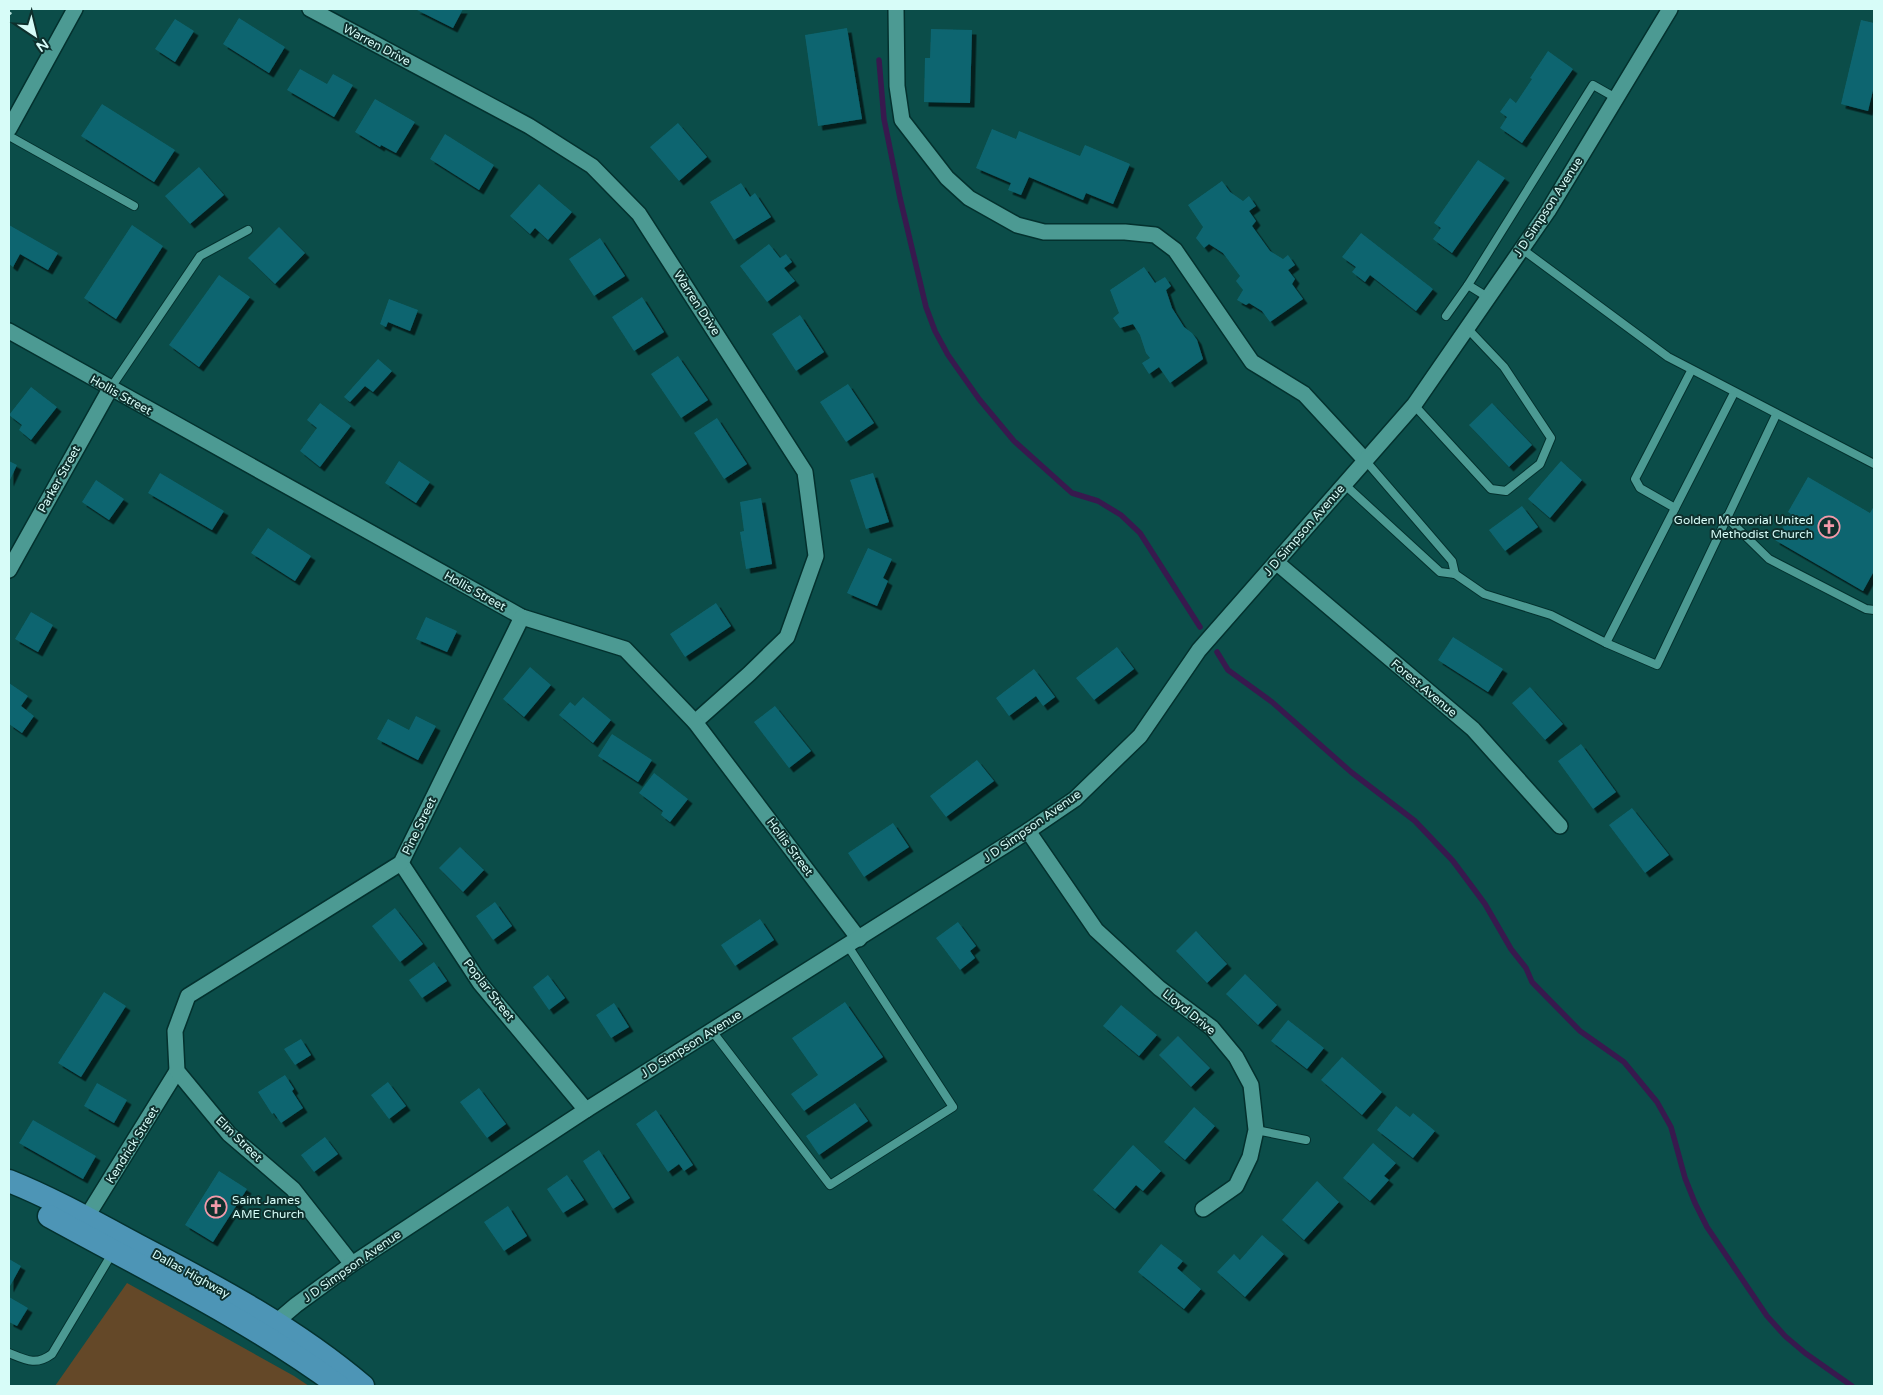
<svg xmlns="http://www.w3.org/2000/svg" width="1883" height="1395" font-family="'Varela Round',sans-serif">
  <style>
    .green { fill: #644828 }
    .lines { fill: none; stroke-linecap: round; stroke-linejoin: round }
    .stream { stroke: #38194e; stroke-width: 5.5 }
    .building { fill: #0f6570; filter: url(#shadow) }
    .service-casing { stroke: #03312e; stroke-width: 10 }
    .minor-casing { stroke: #03312e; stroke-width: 18 }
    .primary-casing { stroke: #03312e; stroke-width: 25 }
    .service { stroke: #4c9a93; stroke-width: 8 }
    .minor { stroke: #4c9a93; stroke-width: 15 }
    .primary { stroke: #4d95b6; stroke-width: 22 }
    .rail { stroke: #b5dfdb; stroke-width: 4; stroke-dasharray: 2.5 5; stroke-linecap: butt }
    .labels { text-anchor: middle; stroke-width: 4; stroke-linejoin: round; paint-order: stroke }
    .street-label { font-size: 12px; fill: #d7fcf8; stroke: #0e302d }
    .poi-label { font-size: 12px; fill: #d7fcf8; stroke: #0e302d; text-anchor: end }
  </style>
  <defs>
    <filter id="shadow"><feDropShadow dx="4.5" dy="4.5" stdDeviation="0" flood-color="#0009"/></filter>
  </defs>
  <rect width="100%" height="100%" fill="#0b4d49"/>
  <polygon class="green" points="127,1283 294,1376 309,1386 55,1386"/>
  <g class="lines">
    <g class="stream">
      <polyline points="879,60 884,119 900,198 926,307 935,331 948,355 979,399 1014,441 1072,493 1098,501 1121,515 1140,533 1200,627"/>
      <polyline points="1217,652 1228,670 1272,702 1351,772 1415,821 1453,861 1485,904 1511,949 1526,968 1532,982 1580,1031 1624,1062 1657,1102 1671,1127 1685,1178 1695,1203 1707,1227 1767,1316 1785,1336 1805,1353 1852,1386"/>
    </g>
  </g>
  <g class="building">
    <polygon points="415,9 463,9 453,28"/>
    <polygon points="239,18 285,47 269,73 223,44"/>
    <polygon points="175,19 194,31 175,62 155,49"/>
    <polygon points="1861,20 1874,23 1874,86 1868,111 1841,104"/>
    <polygon points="847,28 862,119 818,126 805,35"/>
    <polygon points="931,29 972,30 970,103 924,102 925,58 930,58"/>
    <polygon points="1548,51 1573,69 1522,143 1500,128 1507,117 1500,112 1510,98 1516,103 1532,79 1530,78"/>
    <polygon points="300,69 327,84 333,74 353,85 334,117 287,90"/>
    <polygon points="375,99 415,122 396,153 381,145 380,147 355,132"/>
    <polygon points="102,104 175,150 154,182 81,136"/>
    <polygon points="678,123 707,157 679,181 650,147"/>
    <polygon points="992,129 1016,139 1019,131 1080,156 1085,145 1130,164 1113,204 1086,193 1083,200 1029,177 1021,195 1008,190 1011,183 976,168"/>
    <polygon points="445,134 494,165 479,190 430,159"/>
    <polygon points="1478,160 1505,178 1452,253 1433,239 1441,228 1434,223"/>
    <polygon points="199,167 224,195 190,224 165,196"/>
    <polygon points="1222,181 1230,192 1243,201 1249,196 1256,206 1249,211 1256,221 1252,226 1270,251 1283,259 1288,255 1295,265 1288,270 1295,279 1292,284 1303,299 1270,322 1262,311 1249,303 1246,305 1237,300 1243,290 1236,281 1240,276 1223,253 1209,244 1204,248 1196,238 1203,227 1188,205"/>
    <polygon points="741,183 750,197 755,193 771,217 734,240 710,202"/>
    <polygon points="539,184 572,212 548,240 535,228 530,234 510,216"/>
    <polygon points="9,225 58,253 48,270 20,254 13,267 9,264"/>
    <polygon points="132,225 163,246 116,319 84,298"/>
    <polygon points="279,227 305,253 275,284 248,258"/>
    <polygon points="1361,233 1433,289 1416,311 1370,275 1365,282 1352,272 1356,267 1342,257"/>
    <polygon points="600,238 625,276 594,296 569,259"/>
    <polygon points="769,244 780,258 786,254 792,262 784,268 795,281 767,302 740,266"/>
    <polygon points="1144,267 1155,283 1165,277 1171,286 1166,290 1172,308 1184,327 1192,333 1197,340 1203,359 1170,383 1159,367 1149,374 1142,363 1150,358 1146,353 1140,335 1133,324 1120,328 1113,318 1119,313 1110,290"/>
    <polygon points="219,275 250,297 199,367 169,345"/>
    <polygon points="642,297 664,332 634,351 612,317"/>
    <polygon points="389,299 418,310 410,331 388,322 386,327 380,324"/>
    <polygon points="800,315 824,352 796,371 772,334"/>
    <polygon points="678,356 708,400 681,418 651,374"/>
    <polygon points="378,359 392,371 373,392 365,386 350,402 344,397"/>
    <polygon points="848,384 874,423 846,442 820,402"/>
    <polygon points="31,387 57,407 31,440 19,430 22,425 9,415"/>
    <polygon points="320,403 351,426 320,467 300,451 317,428 307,420"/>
    <polygon points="1492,403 1532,445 1509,467 1469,425"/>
    <polygon points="717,418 747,464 724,479 694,433"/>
    <polygon points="9,461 17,465 9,482"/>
    <polygon points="399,461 430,482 416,503 385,483"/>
    <polygon points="1561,461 1582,480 1550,518 1528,499"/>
    <polygon points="160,473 224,511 212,530 148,493"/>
    <polygon points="873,473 889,522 866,529 850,480"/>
    <polygon points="1808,477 1870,513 1874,506 1874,571 1863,591 1775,540 1791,514 1788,512"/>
    <polygon points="96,480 124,499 109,520 82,502"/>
    <polygon points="761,498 772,564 746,569 740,532 744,531 740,502"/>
    <polygon points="1522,506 1538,527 1505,551 1489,530"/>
    <polygon points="268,528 311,556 295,581 251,553"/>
    <polygon points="868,548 892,559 883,578 888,581 877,606 847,593"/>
    <polygon points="716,603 731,626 685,657 670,634"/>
    <polygon points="31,612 53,625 38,652 15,639"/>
    <polygon points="426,617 457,631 447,652 416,639"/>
    <polygon points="1453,637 1503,669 1488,692 1438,660"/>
    <polygon points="1117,647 1134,669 1094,700 1076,678"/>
    <polygon points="530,667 551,685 524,717 503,699"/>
    <polygon points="1034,669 1055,697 1043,706 1036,696 1009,716 996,698"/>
    <polygon points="9,683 28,696 21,706 34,716 22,733 9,724"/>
    <polygon points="1530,687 1563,724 1545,740 1512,703"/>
    <polygon points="583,697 611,720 593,743 559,715 570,702 575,706"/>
    <polygon points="775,706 811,751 789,768 754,722"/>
    <polygon points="416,716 436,726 418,760 377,739 388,719 409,730"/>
    <polygon points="612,734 652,760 638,782 598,756"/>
    <polygon points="1581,744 1616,792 1593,809 1558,761"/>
    <polygon points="977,760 994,781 946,817 930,796"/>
    <polygon points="654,773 688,799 670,822 661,815 663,811 639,793"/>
    <polygon points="1632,808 1669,855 1645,873 1609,825"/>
    <polygon points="893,823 909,847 864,877 848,853"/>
    <polygon points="460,847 484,870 463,892 439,868"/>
    <polygon points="495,902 512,926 493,940 476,916"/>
    <polygon points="395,908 423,944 400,962 372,926"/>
    <polygon points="760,919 774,940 735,966 721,945"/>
    <polygon points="958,922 976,946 970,951 975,958 960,970 936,938"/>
    <polygon points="1196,931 1227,964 1207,983 1176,951"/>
    <polygon points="434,962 447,981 422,998 409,980"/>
    <polygon points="1245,974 1277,1005 1258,1025 1226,994"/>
    <polygon points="548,975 565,998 549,1010 533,987"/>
    <polygon points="104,992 126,1006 81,1077 58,1063"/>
    <polygon points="845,1002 883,1057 804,1111 791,1094 818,1075 792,1038"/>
    <polygon points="614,1003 629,1027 611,1038 596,1015"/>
    <polygon points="1121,1005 1157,1035 1139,1056 1103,1026"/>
    <polygon points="1288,1020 1324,1048 1307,1069 1271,1041"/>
    <polygon points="1178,1036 1210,1068 1191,1087 1159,1055"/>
    <polygon points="301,1039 311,1055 295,1065 284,1049"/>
    <polygon points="1342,1057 1382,1092 1362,1115 1321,1080"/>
    <polygon points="285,1075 294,1089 292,1091 303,1108 281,1123 274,1113 272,1114 258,1092"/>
    <polygon points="388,1082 406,1106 389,1119 371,1095"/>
    <polygon points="97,1083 127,1100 114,1123 84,1106"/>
    <polygon points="479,1088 506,1124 487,1138 460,1102"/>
    <polygon points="855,1103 868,1121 819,1155 806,1136"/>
    <polygon points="1396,1106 1410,1117 1413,1113 1435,1131 1413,1158 1377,1130"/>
    <polygon points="1194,1107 1215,1126 1185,1160 1164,1142"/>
    <polygon points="656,1110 693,1165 684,1171 679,1164 668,1172 636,1124"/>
    <polygon points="33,1120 96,1156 83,1179 19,1143"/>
    <polygon points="325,1137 338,1154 314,1172 301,1155"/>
    <polygon points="1373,1143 1396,1163 1384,1176 1389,1180 1370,1201 1343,1178"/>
    <polygon points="1133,1145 1161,1171 1143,1191 1136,1185 1115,1209 1093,1190"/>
    <polygon points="599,1150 630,1198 613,1209 583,1161"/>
    <polygon points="219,1171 247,1189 213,1242 185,1225"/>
    <polygon points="567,1175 584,1200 563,1213 547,1189"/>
    <polygon points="1317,1181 1339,1202 1304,1240 1282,1220"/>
    <polygon points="508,1206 527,1236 504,1251 484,1222"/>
    <polygon points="1262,1235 1284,1254 1245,1297 1217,1272 1234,1254 1240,1260"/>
    <polygon points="1161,1244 1183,1261 1177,1268 1201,1289 1184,1309 1138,1272"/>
    <polygon points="9,1259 21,1266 9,1288"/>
    <polygon points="9,1297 28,1308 17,1326 9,1322"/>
  </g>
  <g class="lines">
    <g class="service-casing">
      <g id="service">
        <polyline points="9,136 134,206"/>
        <polyline points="1522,249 1668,357 1874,464"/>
        <polyline points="1489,298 1468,285 1593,85 1616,98"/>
        <polyline points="1446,316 1468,285"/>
        <polyline points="110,389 200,256 248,230"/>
        <polyline points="1414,405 1491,489 1506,491 1540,464 1551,438 1504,367 1467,328"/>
        <polyline points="1365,460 1452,561 1455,574"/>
        <polyline points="1344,484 1440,572 1455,574 1484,594 1551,615 1606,643 1657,665 1776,415"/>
        <polyline points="1675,508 1640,488 1635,479 1691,371"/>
        <polyline points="1726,517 1769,559 1866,609 1874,610"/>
        <polyline points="1606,643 1734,393"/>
        <polyline points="712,1031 830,1185 953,1107 848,946"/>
        <polyline points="1256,1130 1306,1140"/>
        <path d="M9,1353C26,1360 36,1366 52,1354L113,1252"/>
      </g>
    </g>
    <g class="minor-casing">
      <g id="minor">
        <polyline points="310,9 529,126 592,166 639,214 805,472 816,556 787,637 749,674 695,722"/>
        <polyline points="896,9 897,86 902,120 947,178 969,198 1017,225 1044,232 1125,232 1155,235 1175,250 1252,362 1304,394 1365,460"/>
        <polyline points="9,129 75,9"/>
        <polyline points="9,331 522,617 625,649 695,722 859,939"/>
        <polyline points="1276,562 1473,729 1560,826"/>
        <polyline points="9,570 110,389"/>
        <polyline points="1028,831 1096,930 1159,988 1212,1028 1236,1057 1251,1085 1256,1130 1250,1157 1236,1186 1203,1209"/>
        <polyline points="401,863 480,983 586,1110"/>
        <polyline points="86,1218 177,1071"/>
        <polyline points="352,1264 293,1189 229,1134 177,1071 175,1031 188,996 401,863 522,617"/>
        <polyline points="271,1330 276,1322 296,1305 352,1264 586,1110 1028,831 1075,799 1140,736 1199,650 1414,405 1548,211 1670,9"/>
      </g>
    </g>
    <g class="primary-casing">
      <g id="primary">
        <path d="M9,1181C54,1199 98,1224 141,1247C219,1288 296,1329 363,1386"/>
        <path d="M49,1216C147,1270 249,1320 339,1386"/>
      </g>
    </g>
    <use href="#service" class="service"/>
    <use href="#minor" class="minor"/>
    <use href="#primary" class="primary"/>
    <polyline class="rail" points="9,14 12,9"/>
  </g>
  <defs>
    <g id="church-ring" transform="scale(1.125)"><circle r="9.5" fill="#0e302d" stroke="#f39aaa" stroke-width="1.5"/><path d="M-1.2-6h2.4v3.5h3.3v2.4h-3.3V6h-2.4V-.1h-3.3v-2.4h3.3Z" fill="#f39aaa"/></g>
  </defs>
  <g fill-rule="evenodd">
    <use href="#church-ring" x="1829" y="527"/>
    <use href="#church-ring" x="216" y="1207"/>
  </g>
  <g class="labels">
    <g class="street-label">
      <text transform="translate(377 45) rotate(28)" y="4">Warren Drive</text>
      <text transform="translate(1548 207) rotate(-57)" y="4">J D Simpson Avenue</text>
      <text transform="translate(697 303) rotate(57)" y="4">Warren Drive</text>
      <text transform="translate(121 395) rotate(29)" y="4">Hollis Street</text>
      <text transform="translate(59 479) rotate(-61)" y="4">Parker Street</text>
      <text transform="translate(1304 530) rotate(-49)" y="4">J D Simpson Avenue</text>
      <text transform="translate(475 591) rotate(29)" y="4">Hollis Street</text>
      <text transform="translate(1424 688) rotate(40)" y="4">Forest Avenue</text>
      <text transform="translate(419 826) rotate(-64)" y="4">Pine Street</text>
      <text transform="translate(1032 826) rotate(-35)" y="4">J D Simpson Avenue</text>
      <text transform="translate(790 847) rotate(53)" y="4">Hollis Street</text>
      <text transform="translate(489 990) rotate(52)" y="4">Poplar Street</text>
      <text transform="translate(1189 1012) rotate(39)" y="4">Lloyd Drive</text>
      <text transform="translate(691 1044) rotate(-32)" y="4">J D Simpson Avenue</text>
      <text transform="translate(239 1139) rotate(44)" y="4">Elm Street</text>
      <text transform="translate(132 1145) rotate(-58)" y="4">Kendrick Street</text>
      <text transform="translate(352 1266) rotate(-35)" y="4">J D Simpson Avenue</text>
      <text transform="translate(191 1274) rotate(29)" y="4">Dallas Highway</text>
    </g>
    <g class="poi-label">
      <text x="1813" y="524">Golden Memorial United<tspan x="1813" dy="14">Methodist Church</tspan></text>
      <text x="232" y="1204" text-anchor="start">Saint James<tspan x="232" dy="14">AME Church</tspan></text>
    </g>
  </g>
  <rect width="1883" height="1395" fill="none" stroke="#d7fcf8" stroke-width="20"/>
  <g transform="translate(35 35) rotate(145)" stroke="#0e302d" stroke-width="4" paint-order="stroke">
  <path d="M0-4L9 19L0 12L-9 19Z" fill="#d7fcf8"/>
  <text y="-8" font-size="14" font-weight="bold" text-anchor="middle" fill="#d7fcf8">N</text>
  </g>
</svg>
